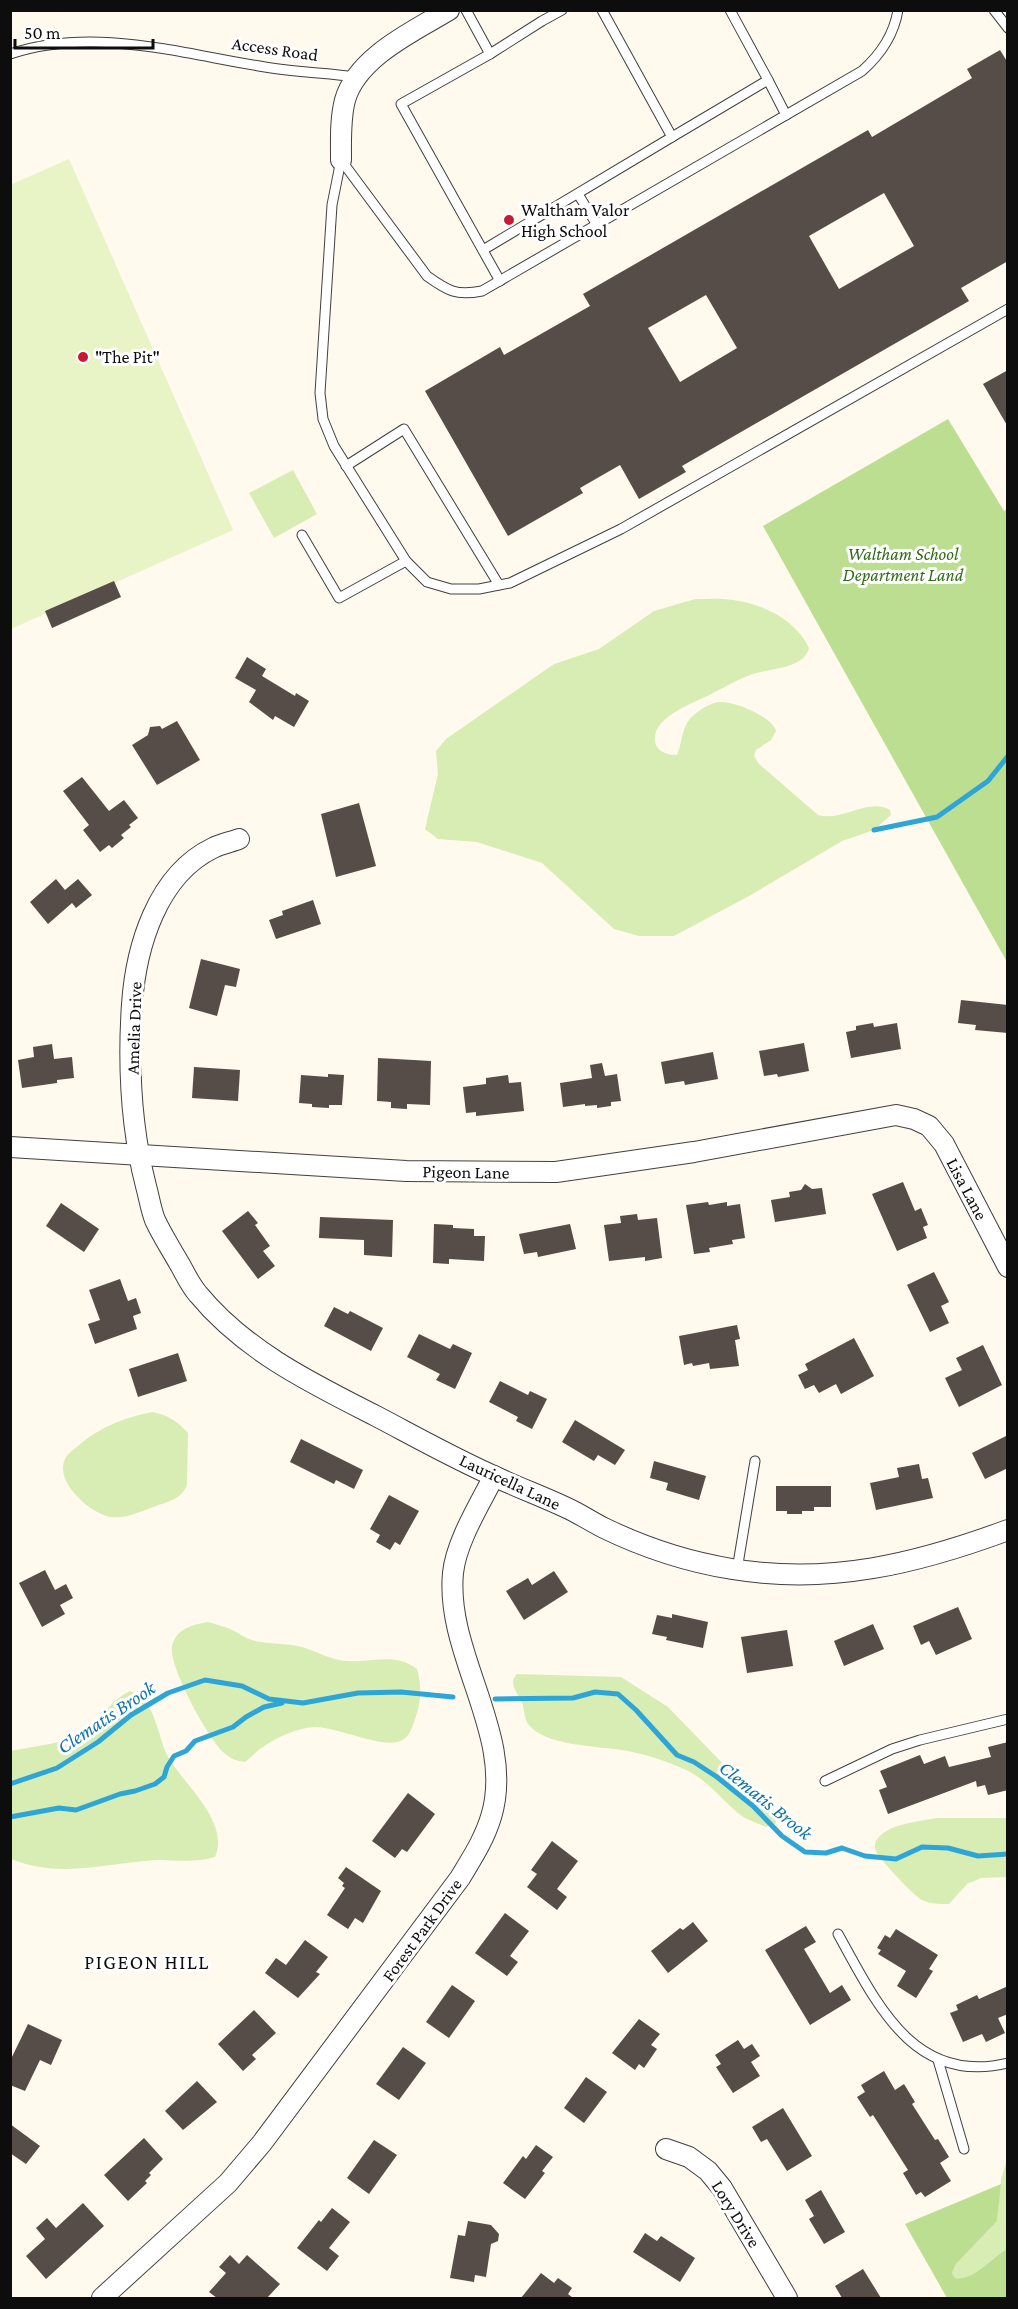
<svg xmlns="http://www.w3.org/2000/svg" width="1018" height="2309" font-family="'Crimson Pro',serif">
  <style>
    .green { fill: #d7edb3 }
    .forest { fill: #bcde91 }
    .pitch { fill: #e8f3c6 }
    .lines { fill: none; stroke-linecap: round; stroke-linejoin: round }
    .stream { stroke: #2ea5d7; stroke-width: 5 }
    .building { fill: #564c48; fill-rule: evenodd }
    .lane-casing { stroke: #404040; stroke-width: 11 }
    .street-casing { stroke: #404040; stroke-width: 22 }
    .lane { stroke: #fff; stroke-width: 9 }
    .street { stroke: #fff; stroke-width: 20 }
    .poi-dot { fill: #c81a34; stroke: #fff; stroke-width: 2 }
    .labels { text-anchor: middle; stroke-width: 6; stroke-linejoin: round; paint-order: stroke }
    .street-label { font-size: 18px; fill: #0d0d0d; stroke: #fff }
    .poi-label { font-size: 18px; fill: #0d0d0d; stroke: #fff; text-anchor: start }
    .park-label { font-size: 18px; font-style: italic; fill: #316a18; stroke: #fff }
    .water-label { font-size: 20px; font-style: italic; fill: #0d74a8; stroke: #fff }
    .neighbourhood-label { font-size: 20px; letter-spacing: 1.5px; fill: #0d0d0d; stroke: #fff }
  </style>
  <rect width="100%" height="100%" fill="#fffaed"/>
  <g class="green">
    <polygon points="293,470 317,514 274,538 249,493"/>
    <path d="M695,599C707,599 721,598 733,600C763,604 796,620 809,648C804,669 770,668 753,674C738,679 725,687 711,694C694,703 651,717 655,742C657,752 668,755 677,755C683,741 681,725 695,714C701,709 712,702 720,702C735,701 772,717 776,731L771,740L756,750L754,756L759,764L818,815C842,822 869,797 890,810L891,815L874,830L842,841L749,896L674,936H639L614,929L542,863L477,842L438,839L425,829L438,774L436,751L446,739L554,664L599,649L654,611Z"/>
    <path d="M152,1412C168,1415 177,1421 188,1433L187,1484C182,1499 170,1501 156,1506C142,1511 126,1519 111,1517C91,1514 54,1482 65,1459C67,1454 73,1450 78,1446C100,1427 123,1418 152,1412Z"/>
    <path d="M208,1622C215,1624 223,1626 230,1629C239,1633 245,1638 255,1641C270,1644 286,1643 302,1647C316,1651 331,1660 346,1661C372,1663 395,1652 417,1669C422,1686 421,1703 415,1719C413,1726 410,1735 404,1739C387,1752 338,1726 314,1727C297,1728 277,1737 263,1747C256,1751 252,1757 245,1762C237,1761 231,1759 224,1753C209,1740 168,1666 172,1646C177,1628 192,1625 208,1622Z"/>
    <path d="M517,1674L621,1677L668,1707L729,1770L764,1798L773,1808L777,1819L775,1824L766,1827C759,1824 751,1821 745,1818C726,1806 712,1783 688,1771C670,1762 648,1755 628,1751C602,1746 545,1747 528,1724C523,1717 525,1705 520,1698C515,1690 509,1682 517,1674Z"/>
    <path d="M130,1691C158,1700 156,1738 170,1760C186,1786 230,1823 215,1857C197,1863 175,1860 156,1860C105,1863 61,1879 11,1859V1751C32,1746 71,1744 88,1729C103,1716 112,1699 130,1691Z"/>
    <path d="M936,1818H1007V1877L981,1878L967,1884L949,1904C940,1904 930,1904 922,1900C914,1896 877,1857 875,1849C875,1848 875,1842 876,1841C887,1823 919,1822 936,1818Z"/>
    <path d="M1007,2159V2249C991,2258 974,2281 955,2278L952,2273L956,2264L997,2221L1001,2180Z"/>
  </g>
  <g class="forest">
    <polygon points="948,419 1004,511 1007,509 1007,962 763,526"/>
    <path d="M1001,2184L997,2221L956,2264L952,2273L955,2278C974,2281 991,2258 1007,2249V2298H947L905,2224Z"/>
  </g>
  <polygon class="pitch" points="69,159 233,530 11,629 10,185"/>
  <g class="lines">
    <g class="stream">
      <polyline points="874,830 937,817 988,781 1008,756"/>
      <polyline points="495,1699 573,1698 595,1692 618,1694 636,1710 677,1755 694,1762 717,1777 753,1806 782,1836 805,1852 826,1853 842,1848 865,1856 896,1859 922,1847 948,1848 978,1856 1008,1854"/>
      <polyline points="10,1784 57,1768 98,1742 131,1715 168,1693 205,1680 242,1686 269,1699 303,1703 358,1693 401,1692 453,1697"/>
      <polyline points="10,1817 59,1808 76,1810 120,1794 135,1791 155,1784 164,1777 167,1767 174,1756 186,1751 195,1741 233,1727 246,1717 264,1707 282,1703"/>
    </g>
  </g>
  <g class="building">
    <path d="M1000,50L1008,63V261L961,288L969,301L682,466L686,472L639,499L620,465L580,488L583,493L508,536L425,391L500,347L504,355L590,306L583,294L868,130L872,137L972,78L967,69ZM884,193L914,246L839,289L809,236ZM706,295L737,348L680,382L648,328Z"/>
    <polygon points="1008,370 1008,427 983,384"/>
    <polygon points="114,581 121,597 52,628 45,611"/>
    <polygon points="247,657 266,669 262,676 295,696 296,693 309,701 294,727 275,716 273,720 249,702 256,690 235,678"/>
    <polygon points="177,721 200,760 157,785 132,745 148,735 150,727 160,726 162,729"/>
    <polygon points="82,777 109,811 124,800 138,818 129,825 131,827 121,835 124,838 112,848 109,845 100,852 83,830 89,825 63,791"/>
    <polygon points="359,803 376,866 336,877 321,814"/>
    <polygon points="56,879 65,890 78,879 92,895 76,908 72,903 48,924 30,902"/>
    <polygon points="313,900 321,924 276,939 269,920 283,915 282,911"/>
    <polygon points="201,959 240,969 236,987 225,985 217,1016 189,1008"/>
    <polygon points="961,1000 1008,1005 1008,1033 975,1030 976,1025 958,1023"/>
    <polygon points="873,1023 874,1027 897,1023 901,1049 851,1058 846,1032 856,1030 856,1026"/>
    <polygon points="804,1043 809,1071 778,1077 777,1074 764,1076 759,1051"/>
    <polygon points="52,1044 54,1059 72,1057 74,1078 57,1080 57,1083 22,1088 18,1060 34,1057 33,1047"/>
    <polygon points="713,1052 718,1079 685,1085 684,1081 665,1084 661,1062"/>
    <polygon points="378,1058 431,1061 430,1105 407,1104 407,1109 391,1108 391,1102 377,1101"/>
    <polygon points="602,1063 605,1076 617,1074 621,1101 611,1102 611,1106 597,1108 597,1105 585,1106 585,1104 563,1107 560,1083 592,1078 590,1065"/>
    <polygon points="194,1067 240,1070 238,1101 192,1098"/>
    <polygon points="328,1074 344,1075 342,1105 329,1105 329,1108 312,1107 312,1104 299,1103 301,1075 328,1077"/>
    <polygon points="508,1075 509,1083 521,1082 524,1111 476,1116 476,1112 466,1113 463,1087 486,1084 486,1078"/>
    <polygon points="903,1182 915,1211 921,1208 928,1225 923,1227 927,1238 897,1251 872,1194"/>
    <polygon points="805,1184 812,1189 822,1188 826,1214 775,1222 771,1200 790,1197 789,1192 801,1190"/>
    <polygon points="708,1202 709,1205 727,1202 727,1206 740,1204 745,1238 732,1240 733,1244 709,1248 710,1252 694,1254 686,1205"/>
    <polygon points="61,1203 99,1229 84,1252 46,1226"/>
    <polygon points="248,1211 258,1223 255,1225 270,1246 263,1251 275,1266 258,1279 222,1231"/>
    <polygon points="637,1214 638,1220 657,1218 662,1258 645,1261 645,1257 609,1261 604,1225 621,1223 620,1216"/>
    <polygon points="320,1217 393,1220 392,1257 364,1255 364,1240 319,1238"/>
    <polygon points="434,1224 453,1225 453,1228 474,1229 474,1236 485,1236 484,1261 449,1259 449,1264 433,1263"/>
    <polygon points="570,1224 576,1249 538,1257 537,1252 524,1254 519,1234"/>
    <polygon points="934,1272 949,1302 941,1306 949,1323 930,1332 907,1285"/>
    <polygon points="120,1279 128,1301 136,1298 141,1313 133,1316 137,1329 95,1344 88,1324 100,1320 89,1290"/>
    <polygon points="334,1307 348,1314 350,1311 383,1328 371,1351 324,1326"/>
    <polygon points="737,1325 740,1339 735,1340 739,1366 710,1369 709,1363 693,1366 692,1363 684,1365 679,1336"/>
    <polygon points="419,1334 450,1349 453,1344 472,1353 455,1389 436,1380 440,1374 407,1357"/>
    <polygon points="854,1338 874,1376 841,1394 836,1384 819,1393 814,1385 805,1389 798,1375 808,1370 805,1364"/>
    <polygon points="983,1345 1002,1385 959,1407 945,1378 962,1370 956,1358"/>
    <polygon points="178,1353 187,1381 138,1397 129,1369"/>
    <polygon points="500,1381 528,1395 530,1391 547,1399 532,1429 516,1421 518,1417 489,1402"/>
    <polygon points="575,1420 625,1450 615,1465 598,1455 594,1461 562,1442"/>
    <polygon points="1008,1435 1008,1468 985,1479 972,1453"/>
    <polygon points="301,1439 363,1470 354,1489 336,1480 334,1484 290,1462"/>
    <polygon points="654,1461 706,1476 699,1500 666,1490 668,1483 650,1478"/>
    <polygon points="919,1464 922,1479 928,1478 933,1498 876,1510 870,1483 899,1477 897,1468"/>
    <polygon points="776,1486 831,1486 831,1507 814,1507 814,1511 802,1511 802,1514 787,1514 787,1511 776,1511"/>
    <polygon points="389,1495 419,1511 400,1545 395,1542 390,1550 376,1542 380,1535 370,1529"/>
    <polygon points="45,1570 55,1590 66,1584 73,1598 60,1605 65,1614 42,1627 19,1583"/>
    <polygon points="554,1571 568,1592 524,1620 506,1591 528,1578 532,1585"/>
    <polygon points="958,1607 972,1639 936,1655 929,1641 921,1645 913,1626"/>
    <polygon points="672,1614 708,1622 703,1648 666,1640 667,1637 652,1634 657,1615 672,1618"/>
    <polygon points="873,1624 884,1649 844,1666 834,1641"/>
    <polygon points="787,1630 793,1666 747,1673 741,1637"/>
    <polygon points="1008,1742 1008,1790 988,1795 985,1785 977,1787 976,1781 888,1814 879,1790 887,1787 880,1771 920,1755 924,1764 945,1756 949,1767 991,1757 988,1747"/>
    <polygon points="408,1793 435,1814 407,1852 402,1849 395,1858 372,1841"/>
    <polygon points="552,1841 578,1861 557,1889 567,1897 557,1910 527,1887 537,1874 531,1870"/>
    <polygon points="346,1867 381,1891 363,1923 355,1918 348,1929 327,1915 345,1888 342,1886 344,1883 338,1878"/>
    <polygon points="505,1913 529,1931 510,1956 518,1962 507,1976 475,1953"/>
    <polygon points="693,1922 708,1941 668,1973 651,1951 680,1928 683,1930"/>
    <polygon points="806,1926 816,1942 804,1949 830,1993 842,1985 851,2000 810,2025 765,1950"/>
    <polygon points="896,1929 938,1955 929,1969 933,1971 916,1998 897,1986 906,1971 878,1954 881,1950 877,1948 885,1935 890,1938"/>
    <polygon points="305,1940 328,1957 316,1972 320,1974 298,1998 265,1973 276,1958 286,1965"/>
    <polygon points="452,1985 475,2001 449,2038 426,2022"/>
    <polygon points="1008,1986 1008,2014 998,2018 1005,2033 986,2042 982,2034 963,2042 950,2013 958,2010 956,2005 977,1995 979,1999"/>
    <polygon points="254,2010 276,2033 252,2055 256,2059 243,2071 218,2044"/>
    <polygon points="639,2019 660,2034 651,2045 657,2049 644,2068 639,2064 635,2070 612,2053"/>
    <polygon points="28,2024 62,2040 51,2065 40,2060 25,2091 10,2085 10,2061"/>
    <polygon points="738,2040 744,2049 752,2044 760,2056 751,2062 760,2076 733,2093 716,2067 721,2064 715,2055"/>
    <polygon points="403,2047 426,2063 399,2100 376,2084"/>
    <polygon points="884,2071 895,2090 904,2084 915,2102 912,2104 935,2140 938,2139 949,2157 940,2163 951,2181 925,2197 921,2192 916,2195 903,2173 908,2170 873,2115 870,2117 857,2097 865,2092 861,2085"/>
    <polygon points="586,2077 607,2092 584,2123 564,2108"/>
    <polygon points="197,2081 217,2102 183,2130 165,2111"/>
    <polygon points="783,2108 812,2156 787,2171 767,2139 761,2142 752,2127"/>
    <polygon points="10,2124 40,2146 26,2164 10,2153"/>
    <polygon points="144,2138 163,2159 149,2173 151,2175 145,2181 147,2183 128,2201 104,2175"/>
    <polygon points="374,2140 397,2155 369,2194 347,2178"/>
    <polygon points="536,2145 553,2157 542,2171 545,2173 525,2199 503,2183 523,2156 526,2159"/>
    <polygon points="821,2190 845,2232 824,2244 809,2219 814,2216 805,2200"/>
    <polygon points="83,2203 104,2226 46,2279 26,2256 45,2239 36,2228 47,2218 56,2228"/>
    <polygon points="332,2208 350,2222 329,2248 339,2256 327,2271 297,2248 319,2220 321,2222"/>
    <polygon points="468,2221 491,2225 499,2234 498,2241 491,2244 486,2277 475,2275 474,2282 450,2278 458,2235 465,2236"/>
    <polygon points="645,2233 657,2241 661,2236 695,2258 680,2282 633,2252"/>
    <polygon points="230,2255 239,2264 247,2255 280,2284 267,2298 217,2298 209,2292 226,2273 219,2267"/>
    <polygon points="863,2269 881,2298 842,2298 835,2286"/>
    <polygon points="541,2273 554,2283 558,2278 572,2288 568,2294 573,2298 521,2298"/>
  </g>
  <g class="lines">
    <g class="lane-casing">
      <g id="lane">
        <polyline points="466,10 490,54"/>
        <polyline points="602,10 672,137 768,80 786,115"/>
        <polyline points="730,10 768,80"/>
        <polyline points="994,10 1008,28"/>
        <path d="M10,54C94,26 182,54 265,67C295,72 326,73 357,77"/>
        <polyline points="341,160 332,205 320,393 323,419 334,446 406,561 427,582 451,589 479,589 510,583 621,529 1008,309"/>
        <path d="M341,160L427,276C448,291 456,296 482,291L862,71C880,55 894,35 898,10"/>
        <polyline points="578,194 597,225"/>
        <polyline points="483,250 672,137"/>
        <polyline points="500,281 401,104 490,54 542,21 562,10"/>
        <polyline points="346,466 404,429 499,585"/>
        <polyline points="302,535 339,598 406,561"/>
        <polyline points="737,1570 755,1461"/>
        <polyline points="825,1781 892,1749 920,1740 1008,1719"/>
        <path d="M838,1934C876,2002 913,2086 1008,2063"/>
        <polyline points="938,2060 964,2149"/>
      </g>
    </g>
    <g class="street-casing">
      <g id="street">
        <path d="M341,160C341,140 340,119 345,100C357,57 414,31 449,10"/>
        <path d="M239,839C231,842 221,844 213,848C157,875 136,947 132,1004C128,1064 131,1128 146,1186C149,1197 151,1210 155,1220C162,1235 171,1249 179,1263C185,1273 190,1285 198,1294C245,1351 311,1383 376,1416C416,1437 455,1459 496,1477C519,1488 544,1497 567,1508C580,1514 592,1522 604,1528C643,1547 689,1562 732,1569C830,1585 916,1564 1008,1530"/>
        <polyline points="10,1147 406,1171 556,1172 694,1152 896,1115 914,1119 929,1126 944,1144 1008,1267"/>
        <polyline points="666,2149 689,2157 708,2171 722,2188 787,2298"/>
        <path d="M102,2298L228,2183L262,2143L460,1878C472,1858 484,1840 491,1817C516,1736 445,1655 453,1573C456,1542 480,1504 494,1476"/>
      </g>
    </g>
    <use href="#lane" class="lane"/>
    <use href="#street" class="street"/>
  </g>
  <g class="poi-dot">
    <circle cx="509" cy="220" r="6"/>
    <circle cx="83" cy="357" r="6"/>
  </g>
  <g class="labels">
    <g class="street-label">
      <text transform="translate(275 49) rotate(8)" y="6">Access Road</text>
      <text transform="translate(134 1028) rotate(-88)" y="6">Amelia Drive</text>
      <text transform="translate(466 1172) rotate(1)" y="6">Pigeon Lane</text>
      <text transform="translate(967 1189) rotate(62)" y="6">Lisa Lane</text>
      <text transform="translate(510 1482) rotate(25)" y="6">Lauricella Lane</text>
      <text transform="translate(422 1930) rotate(-54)" y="6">Forest Park Drive</text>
      <text transform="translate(736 2214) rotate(58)" y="6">Lory Drive</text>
    </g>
    <g class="poi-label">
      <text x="521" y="216">Waltham Valor<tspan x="521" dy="21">High School</tspan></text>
      <text x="95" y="363">"The Pit"</text>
    </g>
    <g class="park-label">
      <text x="903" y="560">Waltham School<tspan x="903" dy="21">Department Land</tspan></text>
    </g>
    <g class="water-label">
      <text transform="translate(106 1717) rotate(-34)" y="7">Clematis Brook</text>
      <text transform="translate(766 1800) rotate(39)" y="7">Clematis Brook</text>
    </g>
    <g class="neighbourhood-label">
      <text x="147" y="1969">PIGEON HILL</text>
    </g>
  </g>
  <rect width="1018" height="2309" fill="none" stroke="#0d0d0d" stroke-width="24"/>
  <path d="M15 39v9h138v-9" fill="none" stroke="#0d0d0d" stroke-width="3"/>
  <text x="24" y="39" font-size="18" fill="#0d0d0d" stroke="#ffffff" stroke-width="4.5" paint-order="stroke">50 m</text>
</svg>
